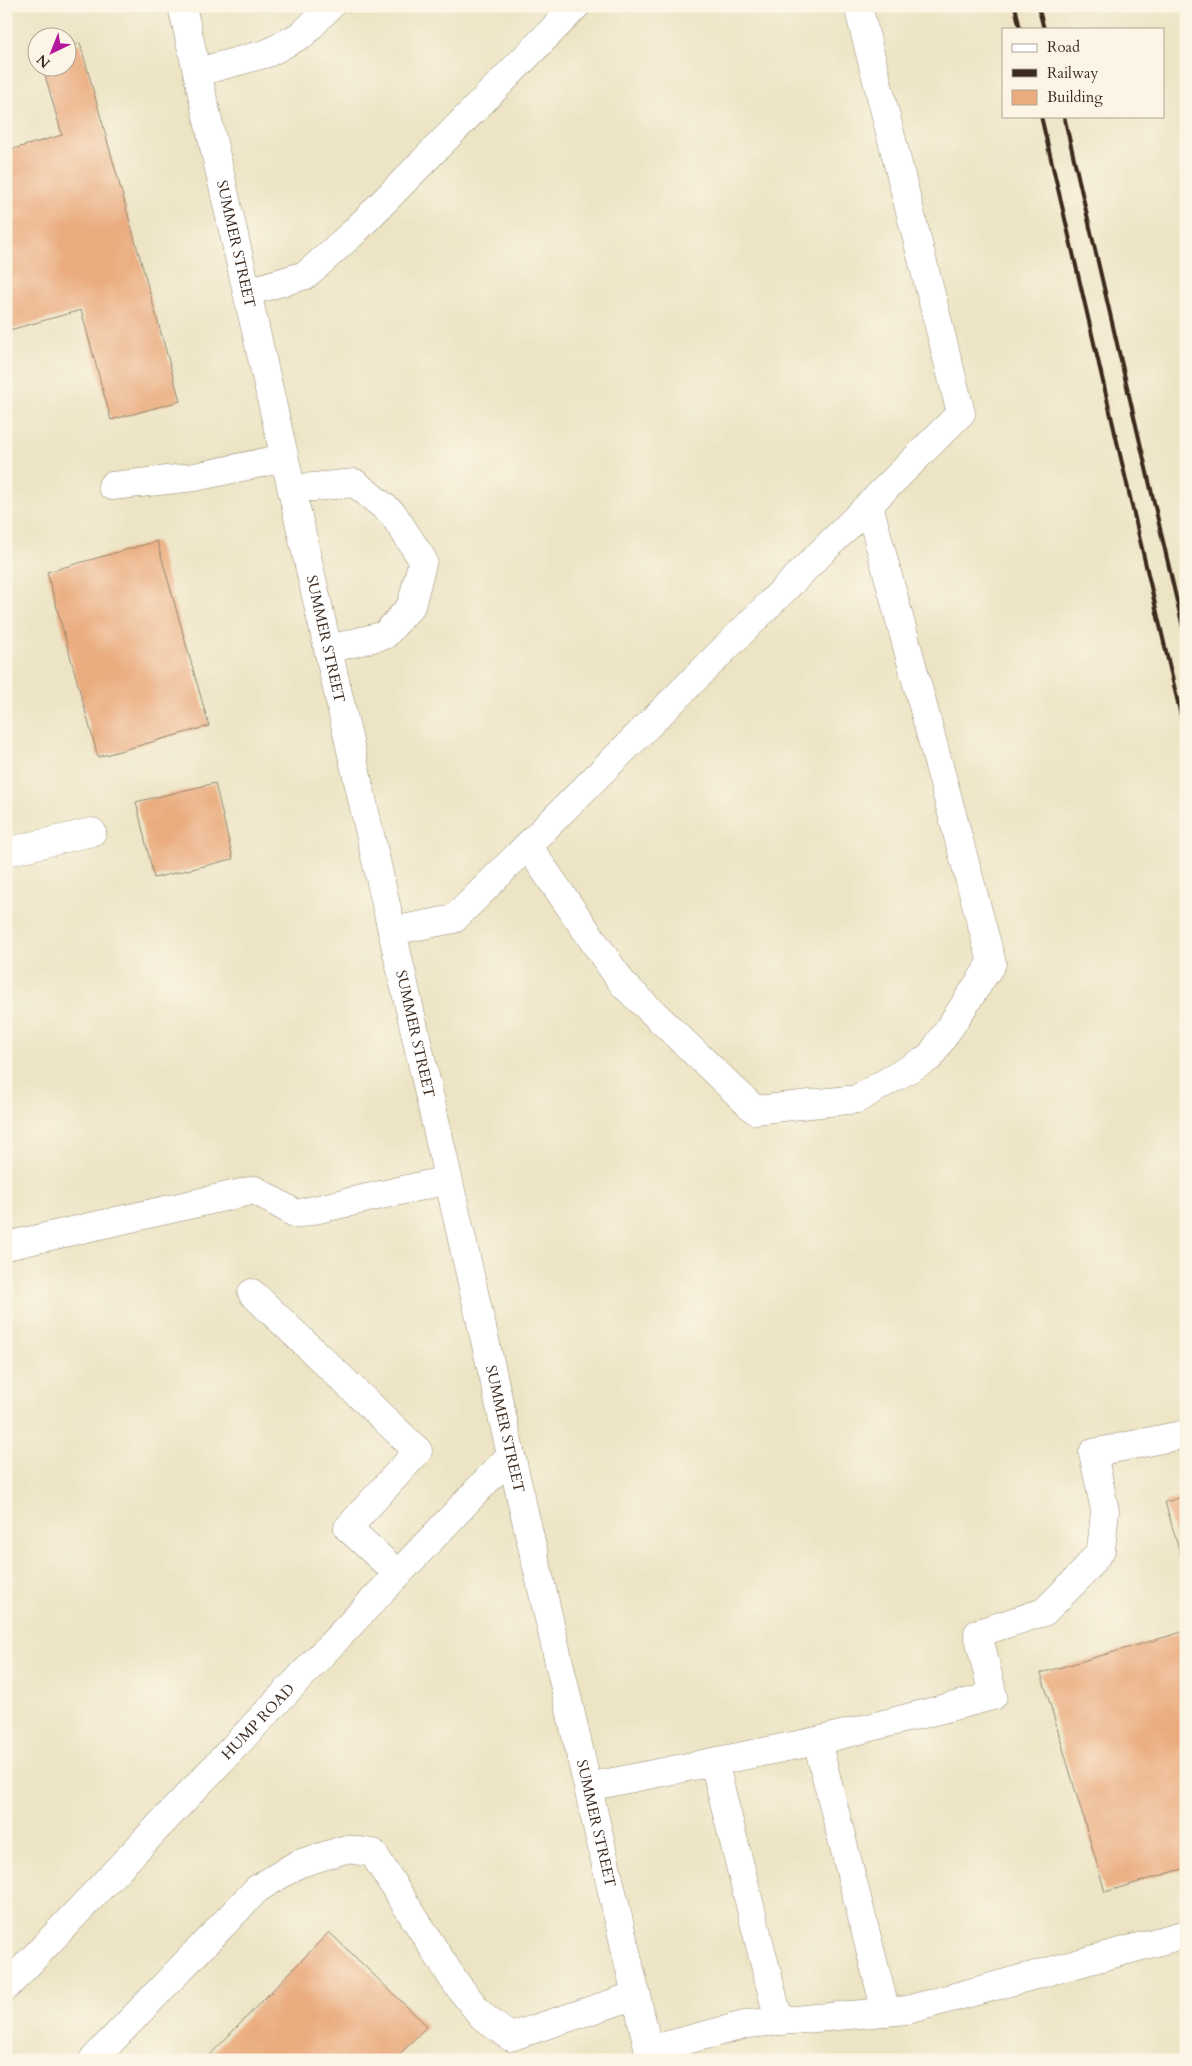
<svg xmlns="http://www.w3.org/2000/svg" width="1192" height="2066" font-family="Cardo,serif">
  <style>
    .building { fill: #eaac7f }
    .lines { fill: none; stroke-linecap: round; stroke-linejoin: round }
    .minor-casing { stroke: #948771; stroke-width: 29 }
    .minor { stroke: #fff; stroke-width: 28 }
    .rail { stroke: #3b2a1e; stroke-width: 4 }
    .labels { text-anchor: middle; stroke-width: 5; stroke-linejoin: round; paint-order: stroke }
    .street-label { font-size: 15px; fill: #3b2a1e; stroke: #fcf5e5 }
  </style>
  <rect width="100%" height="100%" fill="#fcf5e5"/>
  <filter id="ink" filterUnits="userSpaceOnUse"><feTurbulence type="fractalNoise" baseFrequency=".02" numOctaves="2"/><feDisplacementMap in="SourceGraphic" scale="10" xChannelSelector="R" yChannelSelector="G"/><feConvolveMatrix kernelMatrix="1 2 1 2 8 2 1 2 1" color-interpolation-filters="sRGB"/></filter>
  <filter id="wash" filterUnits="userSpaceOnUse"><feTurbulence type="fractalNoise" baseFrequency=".0096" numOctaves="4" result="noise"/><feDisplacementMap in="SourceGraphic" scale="20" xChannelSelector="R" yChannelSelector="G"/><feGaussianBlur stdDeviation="1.12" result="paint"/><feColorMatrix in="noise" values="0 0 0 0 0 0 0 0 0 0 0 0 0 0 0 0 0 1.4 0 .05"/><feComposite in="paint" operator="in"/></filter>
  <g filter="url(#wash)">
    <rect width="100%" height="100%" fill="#ece4c4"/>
    <g id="blocks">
      <g class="building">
        <polygon points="80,43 180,401 111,420 81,310 6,331 6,151 62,135 43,68 68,68 68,47"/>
        <polygon points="157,541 209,726 98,757 47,572"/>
        <polygon points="215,783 233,859 154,878 136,802"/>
        <polygon points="1186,1496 1186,1570 1185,1570 1165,1502"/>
        <polygon points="1186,1631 1186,1868 1105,1892 1041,1673"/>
        <polygon points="329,1932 427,2026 394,2060 205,2060"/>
      </g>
    </g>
  </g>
  <g filter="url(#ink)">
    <use href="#blocks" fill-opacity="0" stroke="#948771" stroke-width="1"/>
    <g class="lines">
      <g class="minor-casing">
        <g id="minor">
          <path id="s1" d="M182,6L511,1455L651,2060"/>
          <polyline points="198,72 268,53 303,34 330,6"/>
          <polyline points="247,292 306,275 353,233 576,6"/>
          <polyline points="112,486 195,477 284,458"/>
          <polyline points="292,489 355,483 393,514 423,560 411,606 385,635 329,649"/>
          <polyline points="528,846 623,984 755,1110 857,1099 930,1057 992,963 869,505"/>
          <polyline points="6,852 92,832"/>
          <polyline points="392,931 454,919 961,413 858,6"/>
          <polyline points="6,1246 255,1190 296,1214 448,1180"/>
          <polyline points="252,1293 418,1451 348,1528 398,1574"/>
          <polyline points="817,1741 886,2012"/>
          <polyline points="714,1762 779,2021"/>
          <polyline points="588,1787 817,1741 993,1696 978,1633 1044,1612 1083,1573 1101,1550 1105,1511 1093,1453 1186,1434"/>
          <path id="s2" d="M6,1987L511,1455"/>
          <polyline points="649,2050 748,2024 907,2010 1186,1934"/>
          <polyline points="93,2060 257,1889 298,1864 346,1849 373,1853 455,1982 482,2016 510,2037 637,1995"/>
        </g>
      </g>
      <use href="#minor" class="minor"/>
      <g class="rail">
        <polyline points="1015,6 1020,29"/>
        <polyline points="1038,6 1044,29"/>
        <polyline points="1041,116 1186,737"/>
        <polyline points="1064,116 1186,640"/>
      </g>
    </g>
  </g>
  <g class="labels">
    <g class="street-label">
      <text dy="5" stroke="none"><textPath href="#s1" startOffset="244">SUMMER STREET</textPath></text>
      <text dy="5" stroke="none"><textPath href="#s1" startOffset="649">SUMMER STREET</textPath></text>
      <text dy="5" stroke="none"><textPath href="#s1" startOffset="1054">SUMMER STREET</textPath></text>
      <text dy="5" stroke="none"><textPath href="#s1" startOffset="1459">SUMMER STREET</textPath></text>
      <text dy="5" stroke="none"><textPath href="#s2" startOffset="366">HUMP ROAD</textPath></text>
      <text dy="5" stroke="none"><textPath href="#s1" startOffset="1864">SUMMER STREET</textPath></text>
    </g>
  </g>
  <rect width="1192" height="2066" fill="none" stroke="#fcf5e5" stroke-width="25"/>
  <rect x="1002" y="28" width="162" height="90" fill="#fcf5e5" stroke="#afa495"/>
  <rect x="1012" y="44" width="25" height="8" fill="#ffffff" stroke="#afa495"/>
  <text x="1047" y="52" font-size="15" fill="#3b2a1e">Road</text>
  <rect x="1012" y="69" width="25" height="8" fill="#3b2a1e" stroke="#afa495"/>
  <text x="1047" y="78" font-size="15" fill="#3b2a1e">Railway</text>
  <rect x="1012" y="90" width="25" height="15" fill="#eaac7f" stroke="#afa495"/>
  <text x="1047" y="102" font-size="15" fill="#3b2a1e">Building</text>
  <g transform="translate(52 52) rotate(223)"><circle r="24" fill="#fcf5e5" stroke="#afa495"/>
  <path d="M0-4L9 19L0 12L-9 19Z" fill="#b5179e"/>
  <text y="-8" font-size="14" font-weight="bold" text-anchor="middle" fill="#3b2a1e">N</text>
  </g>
</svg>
